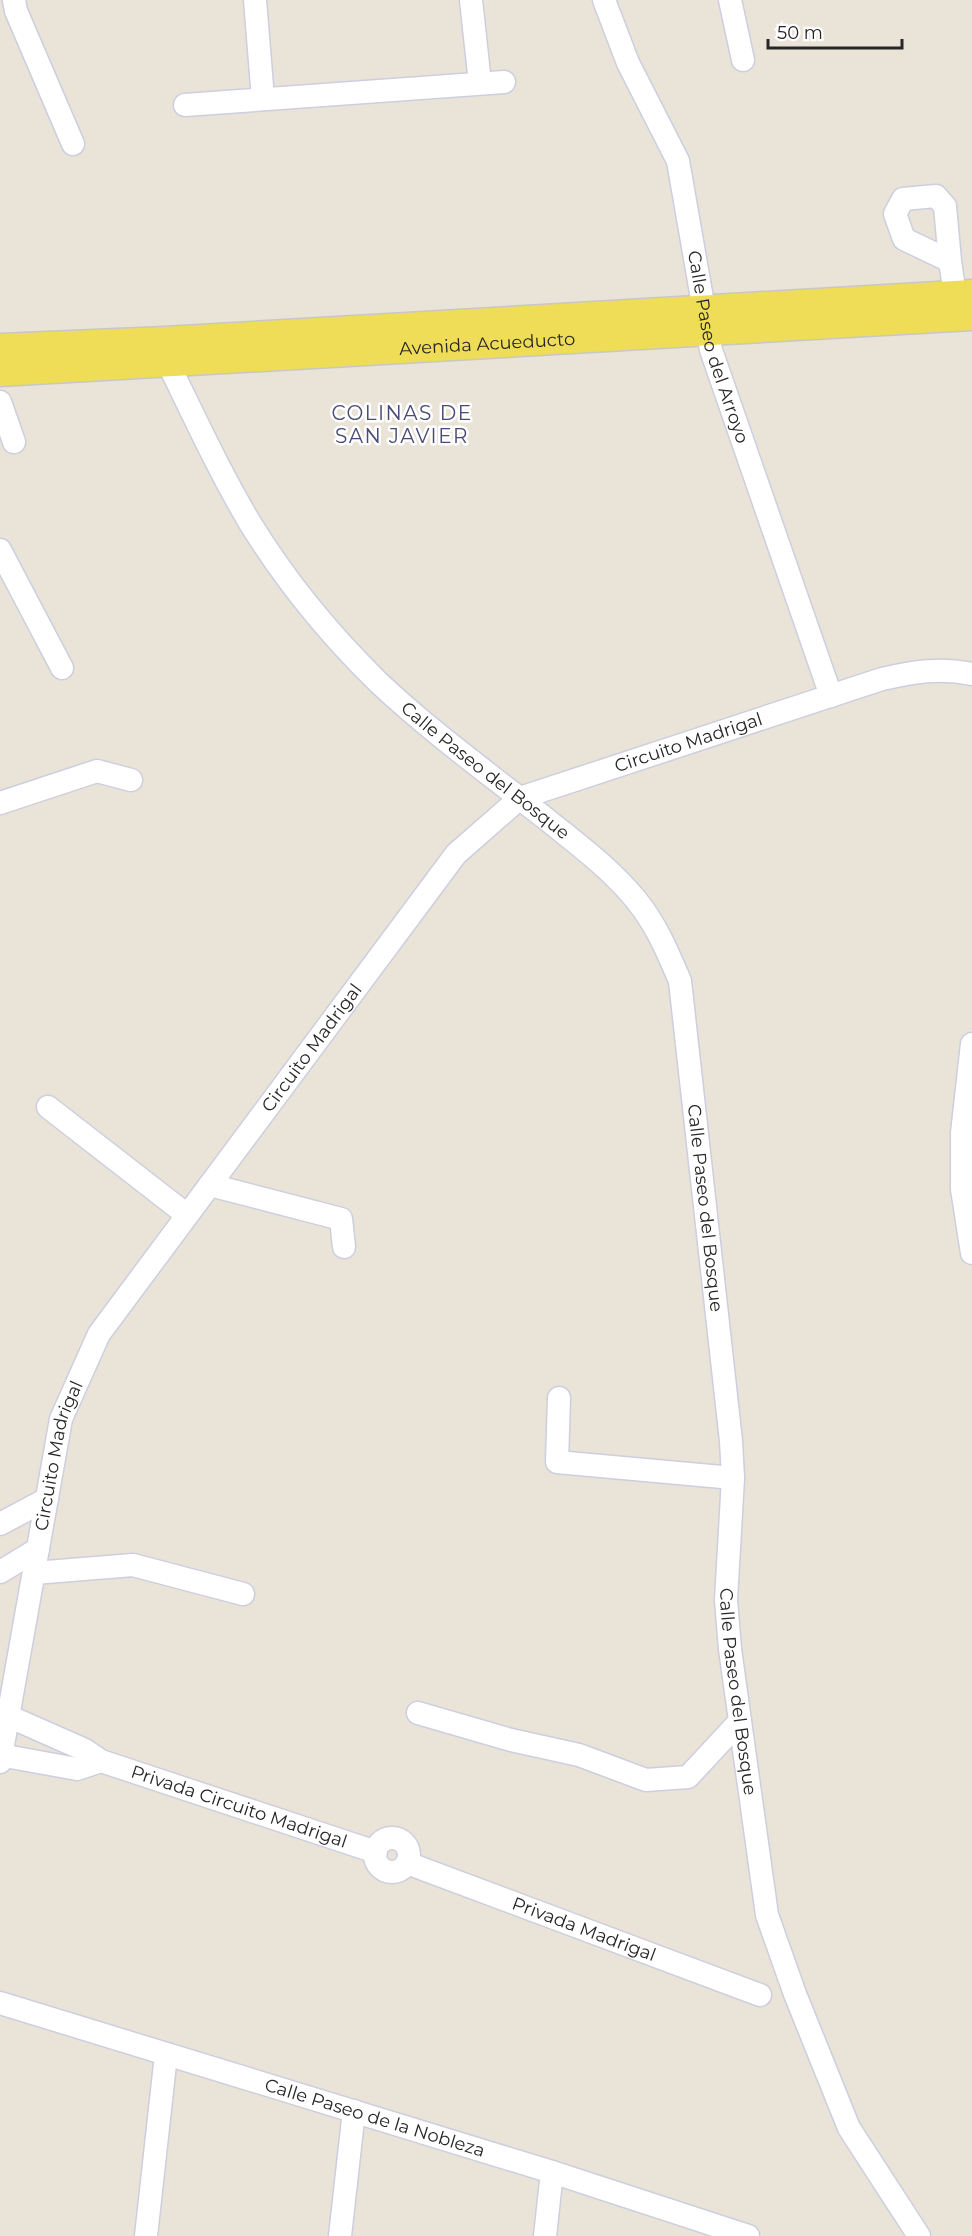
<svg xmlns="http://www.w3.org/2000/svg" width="972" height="2236" font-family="Montserrat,sans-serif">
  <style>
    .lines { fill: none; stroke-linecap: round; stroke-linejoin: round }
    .minor-casing { stroke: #cdcee0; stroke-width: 25 }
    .major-casing { stroke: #c7c7c7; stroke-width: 31 }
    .minor { stroke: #fff; stroke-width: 22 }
    .major { stroke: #efdd57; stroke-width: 28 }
    .labels { text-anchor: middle; stroke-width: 5; stroke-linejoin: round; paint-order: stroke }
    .street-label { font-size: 18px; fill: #262626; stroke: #fff }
    .neighbourhood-label { font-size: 20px; letter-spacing: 1.5px; fill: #484b76; stroke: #fff }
  </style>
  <rect width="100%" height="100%" fill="#e9e4d7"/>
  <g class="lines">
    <g class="minor-casing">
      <g id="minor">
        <polyline points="14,0 16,11 73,144"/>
        <polyline points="255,0 263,99"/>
        <polyline points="471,0 480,83"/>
        <path id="s1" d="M604,0L628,63L678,161L711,350L831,696"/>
        <polyline points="730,0 743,60"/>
        <polyline points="185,105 504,82"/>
        <polyline points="950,261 904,239 895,214 903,199 936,196 945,206 950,261 955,295"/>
        <path id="s2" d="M165,347L167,361C194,416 219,471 250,523C285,580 330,635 378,682C432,733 492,776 550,822C581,847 612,870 637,901C657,926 668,953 680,981L731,1441L733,1478L726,1600L730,1649L767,1915L795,1994L849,2128L919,2236"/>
        <polyline points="0,402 14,442"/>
        <polyline points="0,550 62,668"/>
        <polyline points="0,803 97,771 131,780"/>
        <polyline points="972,1044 962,1133 962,1189 972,1253"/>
        <polyline points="48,1107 187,1215"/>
        <polyline points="210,1185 341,1219 344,1247"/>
        <polyline points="559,1398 557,1462 733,1478"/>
        <polyline points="0,1524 47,1499"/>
        <polyline points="0,1572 38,1549"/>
        <polyline points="34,1573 133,1565 243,1594"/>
        <polyline points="418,1713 511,1740 579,1755 646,1780 688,1777 740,1721"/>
        <path id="s3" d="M8,1716L85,1750L101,1761L376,1852"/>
        <polyline points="0,1755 77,1769 101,1761"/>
        <path id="s4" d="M0,1762L61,1419L99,1334L456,854L520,798L882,679C913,672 940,667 972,674"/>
        <circle cx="392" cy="1855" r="17"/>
        <path id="s5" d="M407,1863L760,1995"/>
        <path id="s6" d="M0,2003L552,2172L748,2236"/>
        <polyline points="146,2236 166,2055"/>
        <polyline points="340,2236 354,2111"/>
        <polyline points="545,2236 552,2172"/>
      </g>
    </g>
    <g class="major-casing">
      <g id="major">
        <polyline points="0,348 165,341 972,294"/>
        <path id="s7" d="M0,372L972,316"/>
      </g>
    </g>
    <use href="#minor" class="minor"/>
    <use href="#major" class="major"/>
  </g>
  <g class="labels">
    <g class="street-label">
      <text dy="6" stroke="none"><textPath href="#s7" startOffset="488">Avenida Acueducto</textPath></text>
      <text dy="6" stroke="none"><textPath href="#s1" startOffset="368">Calle Paseo del Arroyo</textPath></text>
      <text dy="6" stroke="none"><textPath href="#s4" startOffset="1302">Circuito Madrigal</textPath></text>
      <text dy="6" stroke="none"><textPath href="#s2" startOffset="540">Calle Paseo del Bosque</textPath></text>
      <text dy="6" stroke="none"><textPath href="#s4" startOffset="798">Circuito Madrigal</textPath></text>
      <text dy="6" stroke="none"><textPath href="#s2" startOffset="1060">Calle Paseo del Bosque</textPath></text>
      <text dy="6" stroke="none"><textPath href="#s4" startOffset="312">Circuito Madrigal</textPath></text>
      <text dy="6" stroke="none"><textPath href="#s2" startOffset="1546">Calle Paseo del Bosque</textPath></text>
      <text dy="6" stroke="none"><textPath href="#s3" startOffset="249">Privada Circuito Madrigal</textPath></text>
      <text dy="6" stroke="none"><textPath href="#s5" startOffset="189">Privada Madrigal</textPath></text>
      <text dy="6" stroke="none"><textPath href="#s6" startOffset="392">Calle Paseo de la Nobleza</textPath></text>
    </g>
    <g class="neighbourhood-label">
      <text x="402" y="420">COLINAS DE<tspan x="402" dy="23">SAN JAVIER</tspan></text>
    </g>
  </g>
  <path d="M768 39v9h134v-9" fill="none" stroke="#262626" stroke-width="3"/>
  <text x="777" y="39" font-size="18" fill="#262626" stroke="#ffffff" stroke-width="4.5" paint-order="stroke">50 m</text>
</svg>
